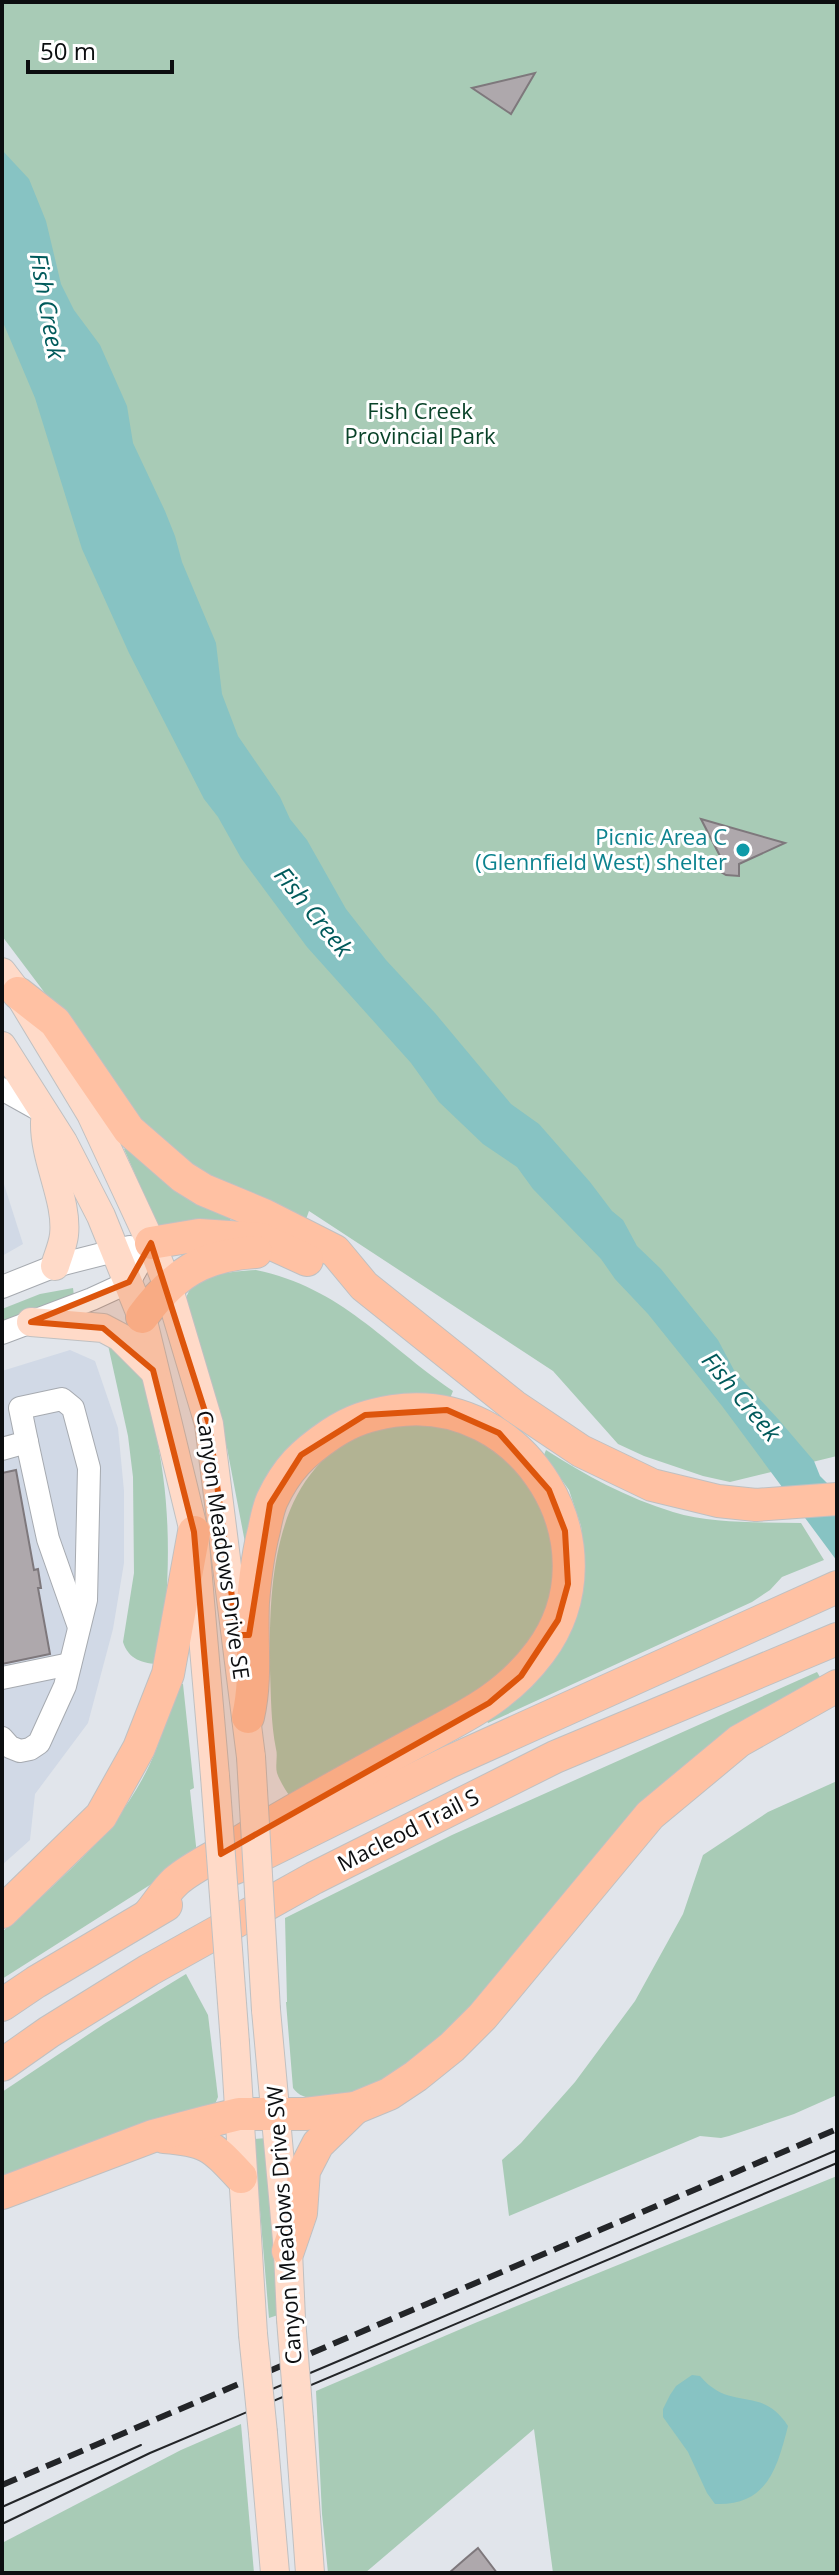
<svg xmlns="http://www.w3.org/2000/svg" width="839" height="2575" font-family="'Open Sans',sans-serif">
  <style>
    .built { fill: #d1d9e6 }
    .green { fill: #a8cbb6 }
    .water { fill: #87c3c3 }
    .building { fill: #aea8ac; stroke: #7e787c; stroke-width: 2 }
    .lines { fill: none; stroke-linecap: round; stroke-linejoin: round }
    .minor-casing { stroke: #a6aab0; stroke-width: 24 }
    .major-casing { stroke: #c0c0c1; stroke-width: 30 }
    .highway-casing { stroke: #c0c0c1; stroke-width: 34 }
    .minor { stroke: #fff; stroke-width: 22 }
    .major { stroke: #ffdac8; stroke-width: 28 }
    .highway { stroke: #ffc1a3; stroke-width: 32 }
    .tram { stroke: #232528; stroke-width: 2 }
    .rail { stroke: #232528; stroke-width: 6; stroke-dasharray: 16 8; stroke-linecap: butt }
    .major-bridge-casing { stroke: #c0c0c1; stroke-width: 30; stroke-linecap: butt }
    .major-bridge { stroke: #ffdac8; stroke-width: 28 }
    .marked { fill: #dd550c; fill-opacity: 0.2; stroke: #dd550c; stroke-width: 6; stroke-linejoin: round }
    .culture-dot { fill: #0f9aa8; stroke: #fff; stroke-width: 3 }
    .labels { text-anchor: middle; stroke-width: 6; stroke-linejoin: round; paint-order: stroke }
    .park-label { font-size: 22px; fill: #0a4329; stroke: #fff }
    .culture-label { font-size: 22px; fill: #0d838f; stroke: #fff; text-anchor: end }
    .street-label { font-size: 22px; fill: #0c0e10; stroke: #fff }
    .water-label { font-size: 24px; font-style: italic; fill: #005a5b; stroke: #fff }
  </style>
  <rect width="100%" height="100%" fill="#e1e5eb"/>
  <g class="built">
    <polygon points="2,1178 23,1244 2,1256"/>
    <polygon points="70,1350 95,1361 118,1428 124,1491 124,1563 113,1629 88,1723 35,1794 30,1840 2,1865 2,1371"/>
  </g>
  <g class="green">
    <polygon points="2,2 837,2 837,1456 730,1482 703,1476 644,1456 618,1444 553,1371 309,1211 305,1222 221,1187 132,1117 66,1021 2,936"/>
    <polygon points="131,1145 231,1218 230,1221 163,1232 159,1229 124,1149"/>
    <path d="M256,1270C342,1288 384,1344 453,1391L449,1401L347,1417L247,1553L227,1448L186,1300C189,1274 235,1271 256,1270Z"/>
    <polygon points="73,1288 74,1296 2,1321 2,1309 40,1294"/>
    <path d="M108,1345C120,1352 136,1366 142,1379C149,1393 151,1411 154,1426C173,1507 170,1583 160,1664C143,1664 128,1659 123,1642L134,1573L133,1477L128,1436Z"/>
    <path d="M404,1423H438L501,1447L542,1494L559,1585L514,1670L292,1800C287,1792 280,1782 277,1773C275,1765 278,1756 276,1749C271,1724 271,1697 270,1670C269,1581 272,1464 374,1430C383,1426 394,1425 404,1423Z"/>
    <path d="M546,1450C585,1475 627,1498 673,1512C713,1524 759,1522 801,1523L824,1560L782,1577L770,1590L752,1602L488,1723L485,1717L575,1618L582,1585L584,1551L581,1526L569,1490L544,1455Z"/>
    <path d="M817,1672L823,1682L761,1716L412,2066C387,2078 312,2117 293,2088L286,2002H287L285,1918L452,1835Z"/>
    <path d="M176,1683L183,1684L194,1788L190,1790L197,1855L2,1979V1932C57,1882 116,1835 149,1766C162,1740 168,1711 176,1683Z"/>
    <polygon points="837,1781 837,2095 794,2114 729,2136 721,2138 700,2136 509,2216 502,2160 521,2143 575,2082 635,2001 683,1914 703,1855 768,1812"/>
    <polygon points="186,1974 208,2015 218,2097 215,2104 2,2185 2,2092 104,2024"/>
    <polygon points="267,2138 281,2314 269,2318 254,2139"/>
    <polygon points="837,2176 837,2573 553,2573 534,2429 365,2573 328,2573 322,2514 316,2391 475,2323"/>
    <polygon points="241,2424 254,2573 2,2573 2,2543 181,2450"/>
  </g>
  <g class="water">
    <polygon points="2,150 29,179 46,221 61,284 74,310 100,345 127,406 133,443 165,511 175,536 182,562 216,643 222,694 238,736 280,797 290,819 307,840 346,909 386,960 435,1013 511,1104 539,1124 590,1182 612,1211 623,1220 637,1246 661,1269 718,1340 735,1372 779,1420 814,1461 820,1476 837,1493 837,1561 722,1406 648,1314 615,1279 601,1259 533,1189 517,1167 483,1144 439,1102 411,1063 307,947 241,858 218,817 204,799 129,653 82,549 35,398 2,320"/>
    <path d="M692,2375L700,2376C731,2413 761,2384 788,2426C777,2469 767,2506 715,2504L707,2493L688,2452L663,2417V2409L670,2395L676,2386Z"/>
  </g>
  <g class="building">
    <polygon points="535,73 511,114 472,88"/>
    <polygon points="701,819 785,843 739,864 739,876 726,875 714,868 721,858"/>
    <polygon points="16,1470 34,1570 38,1569 41,1588 38,1588 50,1654 2,1664 2,1473"/>
    <polygon points="478,2548 497,2573 449,2573 465,2559"/>
  </g>
  <g class="lines">
    <g class="minor-casing">
      <g id="minor">
        <polyline points="2,1089 43,1112"/>
        <polyline points="2,1287 55,1266 130,1247"/>
        <polyline points="2,1333 92,1299 129,1282 151,1243"/>
        <polyline points="27,1442 48,1539 79,1627"/>
        <polyline points="2,1449 27,1442 20,1408 62,1399 73,1408 89,1468 86,1600 65,1686 39,1743 30,1749 20,1751 10,1747 2,1738"/>
        <polyline points="2,1678 70,1664"/>
      </g>
    </g>
    <g class="major-casing">
      <g id="major">
        <polyline points="2,972 18,993 91,1114 151,1243 168,1286 209,1424 251,1757"/>
        <polyline points="2,1046 63,1142 101,1216 142,1317 194,1532 215,1776"/>
        <path d="M45,1122C44,1160 68,1200 64,1235C63,1245 58,1256 55,1266"/>
        <polyline points="31,1322 103,1328 120,1337 153,1370"/>
        <polyline points="266,2010 288,2251 291,2319"/>
        <polyline points="235,2043 253,2334"/>
        <polyline points="299,2420 310,2573"/>
        <polyline points="263,2433 275,2573"/>
      </g>
    </g>
    <g class="highway-casing">
      <g id="highway">
        <polyline points="18,993 55,1022 129,1130 183,1177 204,1190 264,1215 335,1251 364,1286 514,1406 581,1451 652,1485 718,1501 756,1505 837,1499"/>
        <polyline points="151,1243 199,1235 261,1239 307,1260"/>
        <path d="M142,1317C174,1274 202,1255 256,1252"/>
        <polyline points="235,1868 449,1762 837,1587"/>
        <polyline points="2,1912 101,1816 139,1748 168,1674 194,1532"/>
        <path d="M149,1914C158,1903 166,1890 176,1881C193,1866 219,1855 238,1843C296,1808 354,1776 413,1744C463,1717 505,1699 540,1652C619,1546 524,1391 393,1411C369,1415 352,1420 331,1434C303,1453 287,1468 272,1500C268,1509 266,1520 264,1530C258,1553 255,1578 253,1602C251,1642 257,1677 248,1717"/>
        <polyline points="2,2005 36,1982 166,1905"/>
        <polyline points="2,2065 49,2032 149,1970 314,1878 555,1757 837,1639"/>
        <path d="M164,2137C207,2140 212,2146 241,2177"/>
        <polyline points="2,2193 153,2136 206,2122 239,2114 305,2114 355,2108 389,2094 416,2076 452,2047 483,2016 650,1815 739,1741 837,1686"/>
        <polyline points="288,2251 301,2213 304,2171 318,2144 355,2108"/>
      </g>
    </g>
    <use href="#minor" class="minor"/>
    <use href="#major" class="major"/>
    <use href="#highway" class="highway"/>
    <g class="tram">
      <polyline points="270,2390 837,2150"/>
      <polyline points="2,2507 141,2445"/>
      <polyline points="2,2524 150,2453 837,2163"/>
    </g>
    <polyline class="rail" points="2,2485 837,2129"/>
    <g class="major-bridge-casing">
      <g id="major-bridge">
        <polyline points="251,1757 266,2010"/>
        <polyline points="215,1776 235,2043"/>
        <polyline points="291,2319 299,2420"/>
        <polyline points="253,2334 263,2433"/>
      </g>
    </g>
    <use href="#major-bridge" class="major-bridge"/>
  </g>
  <path class="marked" d="M151,1243L209,1424L237,1635H249L270,1504L301,1455L365,1415L447,1410L499,1433L549,1490L565,1531L568,1584L558,1620L521,1676L489,1703L221,1854L194,1532L153,1370L103,1328L31,1322L129,1282Z"/>
  <circle class="culture-dot" cx="743" cy="850" r="8"/>
  <g class="labels">
    <g class="park-label">
      <text x="420" y="419">Fish Creek<tspan x="420" dy="25">Provincial Park</tspan></text>
    </g>
    <g class="culture-label">
      <text x="727" y="845">Picnic Area C<tspan x="727" dy="25">(Glennfield West) shelter</tspan></text>
    </g>
    <g class="street-label">
      <text transform="translate(223 1545) rotate(82)" y="8">Canyon Meadows Drive SE</text>
      <text transform="translate(408 1830) rotate(-27)" y="8">Macleod Trail S</text>
      <text transform="translate(284 2225) rotate(-94)" y="8">Canyon Meadows Drive SW</text>
    </g>
    <g class="water-label">
      <text transform="translate(47 306) rotate(80)" y="8">Fish Creek</text>
      <text transform="translate(313 912) rotate(51)" y="8">Fish Creek</text>
      <text transform="translate(741 1397) rotate(50)" y="8">Fish Creek</text>
    </g>
  </g>
  <rect width="839" height="2575" fill="none" stroke="#0c0e10" stroke-width="8"/>
  <path d="M28 60v12h144v-12" fill="none" stroke="#0c0e10" stroke-width="4"/>
  <text x="40" y="60" font-size="24" fill="#0c0e10" stroke="#ffffff" stroke-width="6" paint-order="stroke">50 m</text>
</svg>
